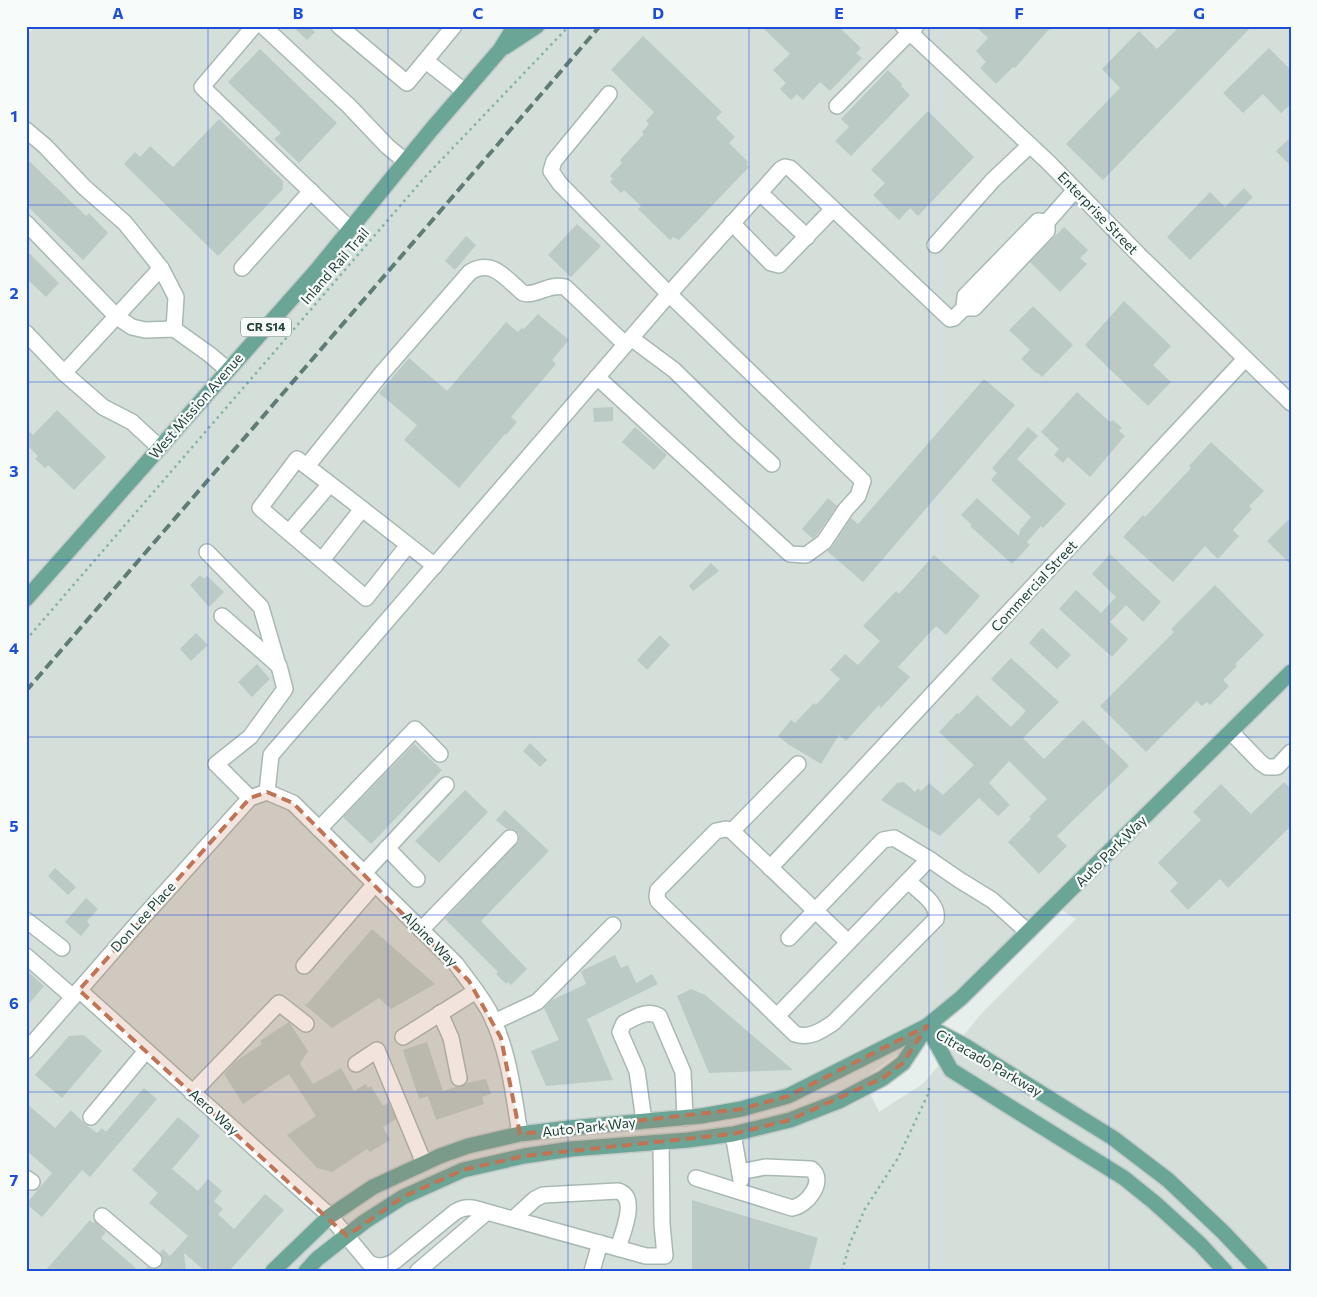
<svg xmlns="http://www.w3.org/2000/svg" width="1317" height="1297" font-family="Commissioner,sans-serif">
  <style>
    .built { fill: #d4dfda; fill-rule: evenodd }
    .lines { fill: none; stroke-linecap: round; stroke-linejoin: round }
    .stream { stroke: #8ec9d4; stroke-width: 4.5 }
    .building { fill: #bbcac4 }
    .minor-tunnel { stroke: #bfccc8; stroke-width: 15; stroke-dasharray: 15 8; stroke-linecap: butt }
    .minor-casing { stroke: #a8b8b2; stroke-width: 18 }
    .major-casing { stroke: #c2cac8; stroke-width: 18 }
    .path { stroke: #86b3a5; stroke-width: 2.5; stroke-dasharray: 2.5 4; stroke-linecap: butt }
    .minor { stroke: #fff; stroke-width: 15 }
    .major { stroke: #6aa596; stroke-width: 15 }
    .rail { stroke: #5f7d75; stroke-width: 4; stroke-dasharray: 10 5; stroke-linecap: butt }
    .marked { fill: #c07456; fill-opacity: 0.2; stroke: #c07456; stroke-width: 4; stroke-dasharray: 10 6; stroke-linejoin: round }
    .grid { fill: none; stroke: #1d4ed8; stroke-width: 1; stroke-opacity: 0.55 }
    .labels { text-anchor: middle; stroke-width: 4.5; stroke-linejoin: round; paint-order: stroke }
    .shield { fill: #f7fbf9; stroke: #637a73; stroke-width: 1 }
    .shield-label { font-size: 12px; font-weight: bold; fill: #24423a }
    .street-label { font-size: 14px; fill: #24423a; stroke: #f7fbf9 }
    .neatline { fill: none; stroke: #1d4ed8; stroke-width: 2 }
    .grid-label { font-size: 16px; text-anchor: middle; font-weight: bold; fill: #1d4ed8 }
  </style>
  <rect width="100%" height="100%" fill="#e6efeb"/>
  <path class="built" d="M36,26H1291V1271H26V36ZM1055,906L1076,919L982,1013L924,1083L879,1112L863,1079L905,1049Z"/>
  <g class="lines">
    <polyline class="stream" points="26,28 28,26"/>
  </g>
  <g class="building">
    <polygon points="292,26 308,26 315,32 307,40"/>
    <polygon points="761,26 838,26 861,48 856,53 862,58 830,91 820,82 803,100 797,94 791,100 780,89 786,83 773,70 790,54"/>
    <polygon points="975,26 1052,26 1015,68 1013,67 996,84 980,68 986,62 976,51 988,38"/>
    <polygon points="1180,26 1252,26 1103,180 1066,144 1120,88 1102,69 1139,31 1157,49"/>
    <polygon points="643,36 722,112 716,118 735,137 729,143 748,162 746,164 749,167 679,240 673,237 670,240 638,209 641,206 624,190 621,193 610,182 613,179 610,176 622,163 620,160 644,134 642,132 649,124 646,121 654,112 611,70"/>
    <polygon points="1269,48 1291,70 1291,104 1281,113 1263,94 1243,113 1223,93"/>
    <polygon points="260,49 337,123 299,163 274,139 281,133 228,82"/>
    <polygon points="888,70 902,84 901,86 910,95 851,156 835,141 849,127 841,119"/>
    <polygon points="928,111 974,157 918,216 910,208 899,220 873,195 885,183 871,170"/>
    <polygon points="219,119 283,181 283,189 218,256 124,164 135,152 140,157 150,146 173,167"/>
    <polygon points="1291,137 1291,166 1276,151"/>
    <polygon points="26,158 86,216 89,213 108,233 83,260 26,205"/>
    <polygon points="1244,188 1253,197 1190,260 1167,237 1210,192 1225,207"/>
    <polygon points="577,224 601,246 571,277 548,255"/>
    <polygon points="1064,227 1088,250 1080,258 1087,264 1060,292 1030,262"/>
    <polygon points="466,236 476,245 455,270 445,261"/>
    <polygon points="26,250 59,283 46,297 26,278"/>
    <polygon points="1124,301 1171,346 1153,365 1171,382 1148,406 1085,345"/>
    <polygon points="1033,306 1073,345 1042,377 1037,372 1036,373 1021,359 1030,350 1009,330"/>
    <polygon points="538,314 569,340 552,360 556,364 511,417 517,422 506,435 505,434 459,488 404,440 417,425 379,393 409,358 447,391 506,322 518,332 522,328 524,329"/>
    <polygon points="984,379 1015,405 863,582 827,551 832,547 851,518 858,524 859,523"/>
    <polygon points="1077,392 1110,422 1113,420 1122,428 1119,431 1125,436 1090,477 1068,457 1063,463 1054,455 1059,449 1041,432"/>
    <polygon points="613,407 613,421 594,422 593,408"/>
    <polygon points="57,410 106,457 74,490 48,465 45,468 35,459 38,456 26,444 26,428 33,435"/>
    <polygon points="635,427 667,455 654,470 622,442"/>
    <polygon points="1028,427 1038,436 1017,459 1066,504 1043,528 1041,526 1027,542 1030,545 1012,564 970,526 972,525 961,515 977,498 1019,536 1020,530 1031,517 991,480 997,473 992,468"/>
    <polygon points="1211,442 1264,491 1249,506 1252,509 1233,530 1239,536 1218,559 1205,546 1173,582 1123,537 1143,515 1145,517 1191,468 1189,466"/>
    <polygon points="828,498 837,506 817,535 813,539 802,529"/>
    <polygon points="1291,517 1291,565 1267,541"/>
    <polygon points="1110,554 1161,602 1143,622 1126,605 1110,622 1128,639 1112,657 1059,609 1076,590 1101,613 1116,597 1092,574"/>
    <polygon points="934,555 980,596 946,635 936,626 898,667 910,677 881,708 879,705 846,741 839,735 821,764 788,744 778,736 791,720 795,723 814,703 816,705 840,679 830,670 845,654 858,665 880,641 863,626 896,591 899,594"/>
    <polygon points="711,563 719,571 693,591 689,586"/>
    <polygon points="200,575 204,579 207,576 224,592 209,607 190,585"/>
    <polygon points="1215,585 1264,635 1235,664 1237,666 1223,680 1229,686 1210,705 1207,702 1202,706 1197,701 1146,752 1100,706 1174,632 1171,629"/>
    <polygon points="1042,628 1071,655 1057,669 1029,643"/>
    <polygon points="196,633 208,645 191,661 180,649"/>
    <polygon points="660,635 670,645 647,670 637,660"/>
    <polygon points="1011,658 1059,702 1023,738 1044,759 1083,720 1129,766 1057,836 1067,846 1039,874 1008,842 1031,819 1029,817 1047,799 1009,761 989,783 1010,805 998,816 979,798 940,836 881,800 897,783 904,782 915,792 918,788 921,791 929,783 943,795 974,765 939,732 957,713 959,714 977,695 1011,727 1026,711 991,679"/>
    <polygon points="257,664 270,679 252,697 238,682"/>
    <polygon points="530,743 547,760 540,767 523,751"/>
    <polygon points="414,744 442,770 371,844 343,817"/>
    <polygon points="1284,782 1291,789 1291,826 1228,888 1220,879 1188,910 1170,891 1178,883 1158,863 1201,820 1193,812 1221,784 1251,814"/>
    <polygon points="465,790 488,812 439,863 415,841"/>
    <polygon points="505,810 549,851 481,921 527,969 511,985 508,982 506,984 496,974 498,972 445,919 519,841 519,835 516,831 512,829 507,829 496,820"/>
    <polygon points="55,868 76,887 68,895 48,876"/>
    <polygon points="86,898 98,909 87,921 90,925 81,936 65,922"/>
    <polygon points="372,929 435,984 391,1009 379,998 332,1028 304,1004 307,1004"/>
    <polygon points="615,955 621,968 628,965 636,983 652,974 658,984 587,1019 613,1080 546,1086 531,1051 559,1040 544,1008 552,1000 586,984 581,971"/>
    <polygon points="26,970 44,986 26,1007"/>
    <polygon points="691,989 705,995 793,1070 709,1073 677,996"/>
    <polygon points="289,1022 308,1051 300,1064 313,1084 341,1068 354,1091 366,1084 368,1088 371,1086 383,1106 389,1103 396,1119 383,1127 390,1140 370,1152 367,1149 332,1172 317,1168 287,1135 316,1116 289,1074 243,1104 224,1074 236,1061 262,1044 260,1041"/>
    <polygon points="84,1035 102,1051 62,1098 35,1075 69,1036"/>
    <polygon points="427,1042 443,1091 456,1087 461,1087 467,1083 486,1079 491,1094 482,1097 484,1104 436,1120 428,1096 419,1099 403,1050"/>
    <polygon points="144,1088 157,1099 90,1177 82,1170 42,1217 26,1204 52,1173 26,1150 26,1103 55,1128 71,1110 85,1124 97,1133 102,1128 106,1132"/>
    <polygon points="178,1117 200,1136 172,1169 198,1191 208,1179 222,1191 214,1201 223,1209 218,1214 234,1229 265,1194 284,1210 229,1271 205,1271 184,1253 186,1271 144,1271 147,1267 153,1269 161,1266 163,1261 160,1253 163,1249 170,1256 188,1236 149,1203 158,1193 132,1170"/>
    <polygon points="692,1200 818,1238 809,1271 692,1271"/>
    <polygon points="90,1220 93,1223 95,1221 106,1232 101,1238 139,1271 45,1271"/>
  </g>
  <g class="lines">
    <polyline class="minor-tunnel" points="154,1260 166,1271"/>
    <g class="minor-casing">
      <g id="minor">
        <polyline points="254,26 202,87 350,229"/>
        <polyline points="263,26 349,106 387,146 405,161"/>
        <polyline points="339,26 407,83 454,26"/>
        <polyline points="903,26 1048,162 1139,255 1291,403"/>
        <polyline points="426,61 464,91"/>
        <polyline points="837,106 916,26"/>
        <polyline points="26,130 45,146 84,187 125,223 161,268 176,297 174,329"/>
        <polyline points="760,193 807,237"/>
        <polyline points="1047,222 1038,221 965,296 964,308 974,308 1047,231 1047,222 1075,190"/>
        <polyline points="26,223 117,317 132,327 145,330 174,329 209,354 228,370"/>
        <polyline points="732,223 771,263 779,265 833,209"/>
        <polyline points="935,245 993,180 1030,145"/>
        <polyline points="242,268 311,191"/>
        <polyline points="26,333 64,373 103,407 132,422 160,448"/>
        <polyline points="631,338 674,370 737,432 772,464"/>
        <polyline points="64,373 161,268"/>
        <polyline points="597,377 790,554 806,555 824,542 846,509 858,496 863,481 669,294 560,184 551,171 554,161 609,94"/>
        <path d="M307,466L382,373L470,272C489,261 500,272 514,285C517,287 520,291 523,293C536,297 548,283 565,287L625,344"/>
        <polyline points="289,532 330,484"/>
        <path d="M408,545L366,598L260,508L297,459C344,494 389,530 435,566"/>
        <polyline points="207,552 261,607 278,665"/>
        <polyline points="322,560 362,509"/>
        <polyline points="222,616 279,666 285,689 250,737 216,764 250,798"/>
        <polyline points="1231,732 1261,763 1267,767 1277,767 1291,752"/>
        <polyline points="267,792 271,755 669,294 781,169 785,167 790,168 950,319 954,318 964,308"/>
        <path d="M267,792L293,803L456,964C467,979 480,995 489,1011C509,1050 513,1092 520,1134"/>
        <polyline points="319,829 415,729 440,754"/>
        <polyline points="732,831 798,764"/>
        <polyline points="387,848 417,879"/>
        <polyline points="770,868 1245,359"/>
        <polyline points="364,873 446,785"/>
        <polyline points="26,920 62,948"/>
        <polyline points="421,930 510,838"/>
        <polyline points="789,938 883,840 894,838 929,859 958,879 992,900 1028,932"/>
        <path d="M848,942L732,831L726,829L716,831L658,890L657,896L658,901L795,1034C809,1039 821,1031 833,1023L936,919C939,903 918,891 908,881"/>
        <polyline points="26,956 73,997"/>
        <polyline points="304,966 375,884"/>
        <path d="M79,990L330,1216L369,1263C379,1268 386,1266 395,1261L455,1212C467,1205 474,1208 487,1212"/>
        <polyline points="440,1013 451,1038 459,1078"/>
        <polyline points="777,1016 929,859"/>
        <polyline points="494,1022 537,1002 613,925"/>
        <polyline points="403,1037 476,991"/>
        <polyline points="26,1051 136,925 250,798 267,792"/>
        <polyline points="356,1064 377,1050 424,1163"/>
        <polyline points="192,1093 279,1003 306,1024"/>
        <polyline points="91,1117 146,1051"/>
        <path d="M644,1121L637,1071L620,1032L624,1023C635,1018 647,1009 659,1016L683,1072L685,1118"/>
        <polyline points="733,1134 741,1180"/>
        <polyline points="26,1178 32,1182"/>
        <path d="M696,1178L792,1208C807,1206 827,1180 811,1169L765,1167L740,1172"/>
        <polyline points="102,1216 154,1260"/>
        <path d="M513,1219L535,1199L543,1195L618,1191C639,1197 622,1234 618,1248"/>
        <polyline points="418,1271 487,1212 646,1256 665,1256 662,1224 661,1142"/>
        <polyline points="592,1271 600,1243"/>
      </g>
    </g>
    <g class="major-casing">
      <g id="major">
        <polyline points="505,47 537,26"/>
        <polyline points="26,599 316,271 431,130 500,50 515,26"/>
        <polyline points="927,1026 967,1047 1113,1138 1168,1180 1223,1232 1260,1271"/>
        <polyline points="927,1026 951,1070 1124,1178 1155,1203 1200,1244 1225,1271"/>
        <polyline points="273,1271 330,1216 373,1187 440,1156 468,1146 520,1134 569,1128 701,1116 741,1109 788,1096 927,1026 961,998 1291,672"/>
        <polyline points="306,1271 317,1259 364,1222 403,1197 463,1170 524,1156 571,1149 688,1140 733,1134 790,1120 839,1101 883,1078 903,1063 926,1028"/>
      </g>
    </g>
    <g class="path">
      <polyline points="26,640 425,177 569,26"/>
      <polyline points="842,1271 850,1243 865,1209 898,1158 929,1092 929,1086"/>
    </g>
    <use href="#minor" class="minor"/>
    <use href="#major" class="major"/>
    <polyline class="rail" points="26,691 600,26"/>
  </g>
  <path class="marked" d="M267,792L293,803L469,981L501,1038L520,1134L741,1109L788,1096L927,1026L903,1063L883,1078L790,1120L733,1134L524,1156L463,1170L403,1197L347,1236L79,990L250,798Z"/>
  <path class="grid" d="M208,26V1271M388,26V1271M568,26V1271M749,26V1271M929,26V1271M1109,26V1271M26,205H1291M26,382H1291M26,560H1291M26,737H1291M26,915H1291M26,1092H1291"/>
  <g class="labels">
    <rect class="shield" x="241" y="317.5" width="50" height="19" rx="4"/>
    <g class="shield-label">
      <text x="266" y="331">CR S14</text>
    </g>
    <g class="street-label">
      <text transform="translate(1098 213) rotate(46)" y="5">Enterprise Street</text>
      <text transform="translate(335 266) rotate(-49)" y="5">Inland Rail Trail</text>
      <text transform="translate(196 406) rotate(-49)" y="5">West Mission Avenue</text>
      <text transform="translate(1034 586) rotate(-47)" y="5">Commercial Street</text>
      <text transform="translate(1111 851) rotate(-45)" y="5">Auto Park Way</text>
      <text transform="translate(143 917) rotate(-48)" y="5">Don Lee Place</text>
      <text transform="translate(430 939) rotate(45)" y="5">Alpine Way</text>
      <text transform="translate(989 1063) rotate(30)" y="5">Citracado Parkway</text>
      <text transform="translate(214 1112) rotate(42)" y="5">Aero Way</text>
      <text transform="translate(589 1127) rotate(-6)" y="5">Auto Park Way</text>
    </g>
  </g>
  <rect width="1317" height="1297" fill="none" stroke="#f7fbf9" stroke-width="55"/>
  <rect x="28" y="28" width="1262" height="1242" class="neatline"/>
  <g class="grid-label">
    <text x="118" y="19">A</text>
    <text x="298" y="19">B</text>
    <text x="478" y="19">C</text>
    <text x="658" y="19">D</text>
    <text x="839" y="19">E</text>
    <text x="1019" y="19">F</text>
    <text x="1199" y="19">G</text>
    <text x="14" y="122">1</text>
    <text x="14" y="299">2</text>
    <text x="14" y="477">3</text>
    <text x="14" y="654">4</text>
    <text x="14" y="832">5</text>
    <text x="14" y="1009">6</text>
    <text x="14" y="1186">7</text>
  </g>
</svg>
